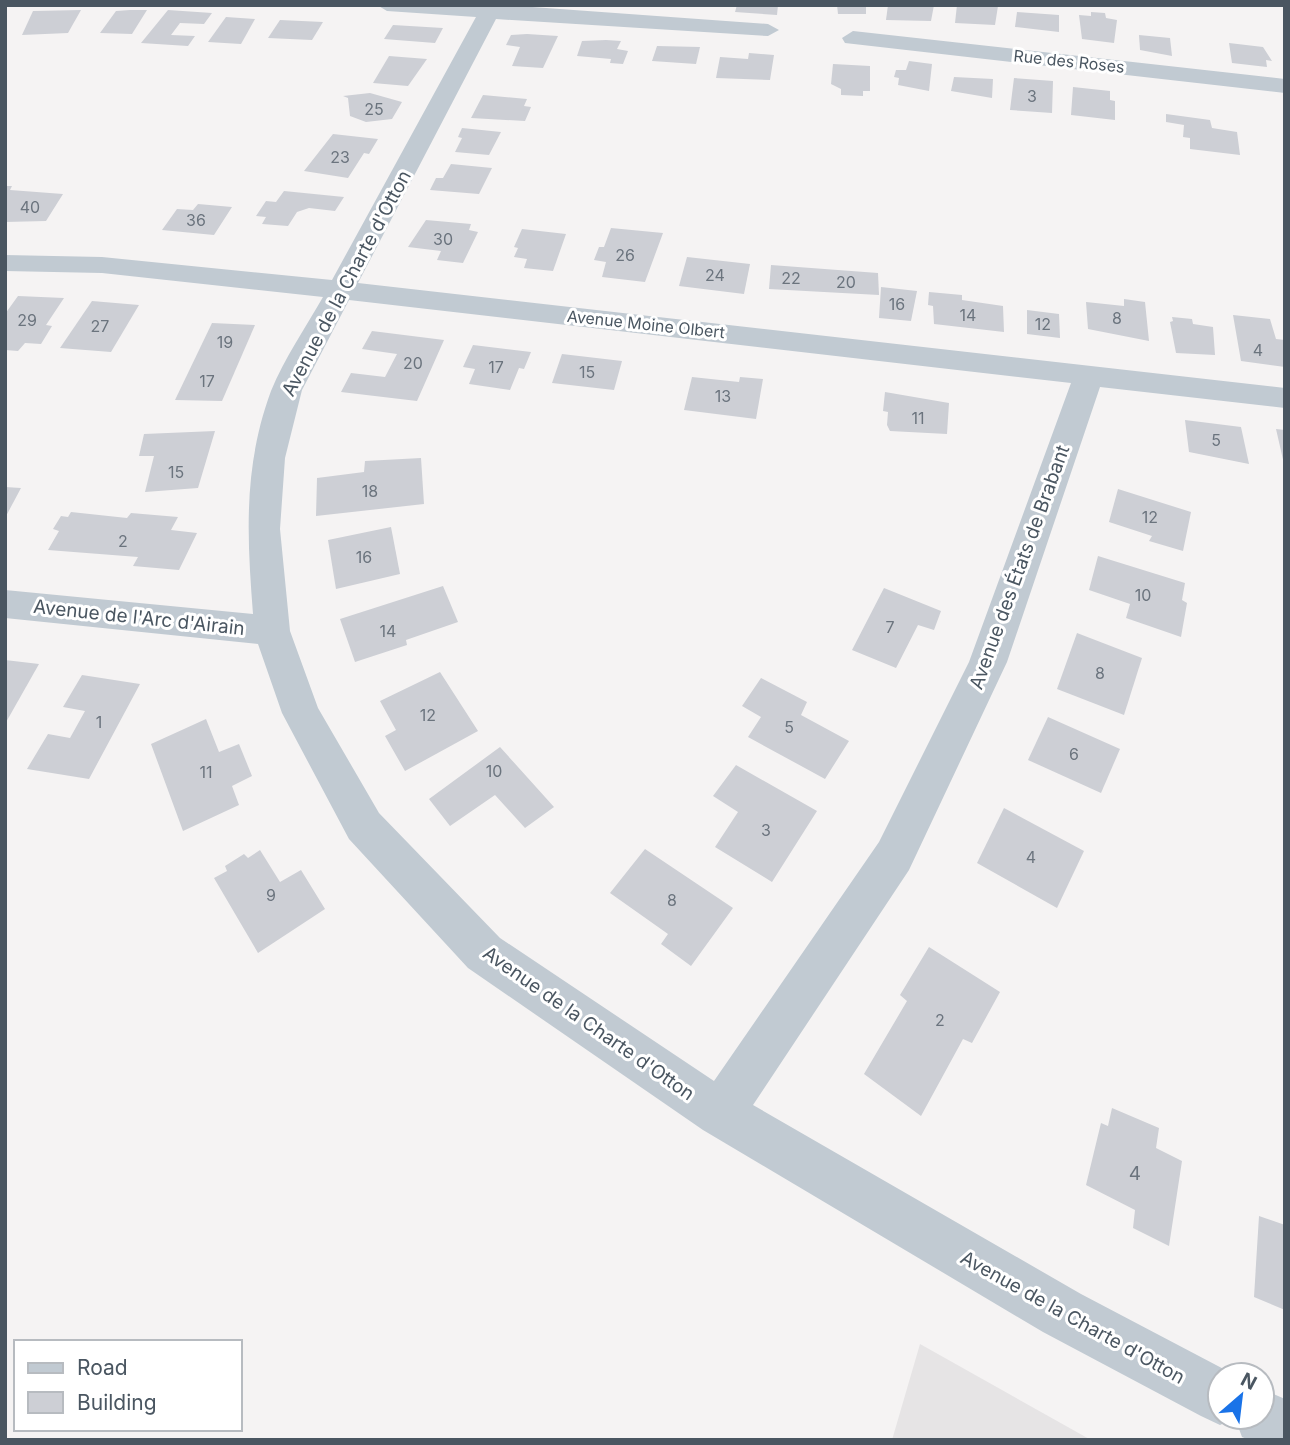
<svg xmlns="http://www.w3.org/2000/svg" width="1290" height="1445" font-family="Inter,sans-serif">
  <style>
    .education { fill: #e6e4e5 }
    .building { fill: #cdcfd5 }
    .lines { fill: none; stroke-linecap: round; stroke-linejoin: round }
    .street { fill: #c1cad2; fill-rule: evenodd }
    .labels { text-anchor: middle; stroke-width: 6; stroke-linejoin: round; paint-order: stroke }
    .far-street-label { font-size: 16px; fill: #4a5661; stroke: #fff }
    .number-label { font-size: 16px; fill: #6b747e }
    .street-label { font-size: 19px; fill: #4a5661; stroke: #fff }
    .near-number-label { font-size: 19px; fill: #6b747e }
  </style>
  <rect width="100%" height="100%" fill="#f5f3f3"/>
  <polygon class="education" points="920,1344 1091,1440 892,1440"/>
  <g class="building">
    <polygon points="737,5 778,5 777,15 735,12"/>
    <polygon points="837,5 866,5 866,14 838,14"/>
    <polygon points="888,5 934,5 931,21 886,20"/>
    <polygon points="957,5 998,6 995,25 955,23"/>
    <polygon points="81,10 68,33 22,35 33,11"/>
    <polygon points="130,10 147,10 132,34 100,33 116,11"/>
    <polygon points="168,10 212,13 204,24 180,23 171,35 195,36 188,46 141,43"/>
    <polygon points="1017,12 1059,15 1059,32 1015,27"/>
    <polygon points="1091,12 1105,13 1106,18 1117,20 1114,43 1082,39 1079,15 1091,16"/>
    <polygon points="226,17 255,19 241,44 208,42"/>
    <polygon points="280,20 323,22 312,40 268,38"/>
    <polygon points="393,25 443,28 435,43 384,39"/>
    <polygon points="527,34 558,36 543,68 512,66 520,47 506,45 511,35"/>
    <polygon points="1139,35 1170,38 1172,56 1140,50"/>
    <polygon points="606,40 621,41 617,49 628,51 623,64 610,63 611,59 577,56 582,41"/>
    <polygon points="1229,43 1263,47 1272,61 1266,60 1267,67 1232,63"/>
    <polygon points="657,46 700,47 696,64 652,61"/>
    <polygon points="749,53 774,55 770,80 716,78 720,57 748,59"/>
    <polygon points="389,56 427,59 408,86 373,83"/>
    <polygon points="909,61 932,64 929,91 898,85 899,78 894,77 896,70 906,70"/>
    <polygon points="833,64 870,66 870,91 863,91 863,96 841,95 841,89 831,84"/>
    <polygon points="954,77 993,79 992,98 951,91"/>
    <polygon points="1014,78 1053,81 1052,113 1010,110"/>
    <polygon points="1073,87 1110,91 1110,100 1115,101 1115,120 1071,115"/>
    <polygon points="370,93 402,102 392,119 366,122 350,116 348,98 343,96"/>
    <polygon points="483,95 527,99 524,106 531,107 525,121 471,118"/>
    <polygon points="1166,114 1210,120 1212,128 1237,132 1240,155 1190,149 1190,138 1183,137 1184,125 1166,122"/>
    <polygon points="462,128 501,132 489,155 455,152 462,138 458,137"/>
    <polygon points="333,134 378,139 369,154 364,153 348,178 304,171"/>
    <polygon points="451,164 492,168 479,194 430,190 436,178 443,178"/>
    <polygon points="5,186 12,186 10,190 63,194 46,221 5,222"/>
    <polygon points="284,191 344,197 335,211 309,208 297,212 288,226 262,224 266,217 256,216 266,201 276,202"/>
    <polygon points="198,204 232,207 214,235 162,230 177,209 193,210"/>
    <polygon points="426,220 471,224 469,230 478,232 463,263 437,260 441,251 408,247"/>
    <polygon points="611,228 663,233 645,282 602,277 606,262 594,260 599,247 604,247"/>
    <polygon points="522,229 566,234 553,271 524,268 527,259 514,257 518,248 514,247"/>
    <polygon points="687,257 750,264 744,294 679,286"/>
    <polygon points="771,265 878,273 879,295 769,289"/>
    <polygon points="881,287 917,291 911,321 879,318"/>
    <polygon points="929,292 962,295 962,300 1003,306 1004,332 934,324 933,306 928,305"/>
    <polygon points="18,296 64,298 46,325 52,326 41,344 25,343 18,351 5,350 5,314"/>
    <polygon points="1124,299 1145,302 1149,341 1088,329 1086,302 1124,306"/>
    <polygon points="92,301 139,305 111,352 60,348"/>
    <polygon points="1027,310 1059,314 1060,338 1027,334"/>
    <polygon points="1233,315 1270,319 1276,339 1285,340 1285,367 1241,361"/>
    <polygon points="1172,317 1192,319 1193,324 1213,327 1215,355 1176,353 1170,322 1173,321"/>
    <polygon points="212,323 255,325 222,401 175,400"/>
    <polygon points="372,331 444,340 417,401 341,392 351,373 385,377 397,354 362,349"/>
    <polygon points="473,345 531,352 524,369 519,368 510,390 469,384 475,369 463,367"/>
    <polygon points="562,354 622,361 614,390 552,383"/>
    <polygon points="692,377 739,382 740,377 763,379 756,419 684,410"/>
    <polygon points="885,392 949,403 947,434 890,431 887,425 888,412 883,411"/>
    <polygon points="1185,420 1241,427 1249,464 1189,452"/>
    <polygon points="1276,429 1285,430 1285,464 1284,464"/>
    <polygon points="215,431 198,488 145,492 154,456 139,456 144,434"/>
    <polygon points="421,458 424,504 316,516 317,478 364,472 365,461"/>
    <polygon points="5,487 21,488 5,518"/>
    <polygon points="1118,489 1191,512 1183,551 1149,541 1152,536 1109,522"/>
    <polygon points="71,512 127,518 131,513 178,517 171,530 197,533 179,570 133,566 138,557 48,550 59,531 53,529 61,516 68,517"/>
    <polygon points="391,527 400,574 336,589 328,540"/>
    <polygon points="1098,556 1185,583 1182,600 1187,603 1181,637 1126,618 1130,604 1089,590"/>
    <polygon points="443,586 458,622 406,640 407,645 355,662 340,619"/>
    <polygon points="884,588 941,611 934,630 918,625 896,668 852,650"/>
    <polygon points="1077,633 1142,658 1124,715 1057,689"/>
    <polygon points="5,660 39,664 5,724"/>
    <polygon points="440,672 478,731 405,771 385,736 396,730 380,701"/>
    <polygon points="82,675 140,684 89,779 27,769 48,734 70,738 85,711 63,707"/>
    <polygon points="761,678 807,702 801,715 849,741 825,779 748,737 761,717 742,706"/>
    <polygon points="1048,717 1120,749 1101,793 1028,760"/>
    <polygon points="206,719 219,752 239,744 252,776 232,786 239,805 183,831 151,744"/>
    <polygon points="500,747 554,807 525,828 495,795 450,826 429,799"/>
    <polygon points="736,765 817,811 772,882 715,847 738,812 713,796"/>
    <polygon points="1004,808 1084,851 1057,908 977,863"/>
    <polygon points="645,849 733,908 691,966 661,944 668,934 610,893"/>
    <polygon points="260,850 280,882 301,870 325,909 258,953 214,878 227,871 225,866 244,854 248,858"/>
    <polygon points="929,947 1000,992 972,1043 963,1039 921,1116 864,1074 907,1001 900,995"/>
    <polygon points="1112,1108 1159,1128 1156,1148 1182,1161 1169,1246 1133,1228 1135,1210 1086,1185 1101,1123 1108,1126"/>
    <polygon points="1259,1216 1285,1225 1285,1310 1254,1297"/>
  </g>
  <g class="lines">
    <g class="street">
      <path d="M377,5H503L768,24L779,30L768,36L496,19L358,283L1285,388V408L1100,387L1007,662L909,870L753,1105L1081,1294L1235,1375H1220V1417H1262V1389L1285,1399V1440H1249L1242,1437L1235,1418L1220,1425L1201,1416L1043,1332L703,1130L468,968L349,839L282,713L258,644L5,618V590L253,614C247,536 243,467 271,391C284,359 306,327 323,297L102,273L5,271V255L102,257L332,280L476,17L387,11ZM349,300L1071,383L969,662L879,842L714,1081L500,938L379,813L318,708L290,631L280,529L285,458L302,390Z"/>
      <polygon points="853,31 1285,79 1285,93 845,43 842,38"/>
    </g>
  </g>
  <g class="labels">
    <g class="far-street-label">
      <text transform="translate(1069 61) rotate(6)" y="6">Rue des Roses</text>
      <text transform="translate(646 324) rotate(6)" y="6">Avenue Moine Olbert</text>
    </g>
    <g class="number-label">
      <text x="1032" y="102">3</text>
      <text x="374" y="115">25</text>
      <text x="340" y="163">23</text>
      <text x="30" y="213">40</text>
      <text x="196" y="226">36</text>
      <text x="443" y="245">30</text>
      <text x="625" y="261">26</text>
      <text x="715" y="281">24</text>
      <text x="791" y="284">22</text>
      <text x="846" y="288">20</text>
      <text x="897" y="310">16</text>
      <text x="968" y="321">14</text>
      <text x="1117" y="324">8</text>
      <text x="27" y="326">29</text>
      <text x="1043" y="330">12</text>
      <text x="100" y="332">27</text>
      <text x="225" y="348">19</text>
      <text x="1258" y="356">4</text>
      <text x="413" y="369">20</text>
      <text x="496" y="373">17</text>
      <text x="587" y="378">15</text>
      <text x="207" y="387">17</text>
      <text x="723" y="402">13</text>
      <text x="918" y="424">11</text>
      <text x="1216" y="446">5</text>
      <text x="176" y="478">15</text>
      <text x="370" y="497">18</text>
      <text x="1150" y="523">12</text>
      <text x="123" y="547">2</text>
      <text x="364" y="563">16</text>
      <text x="1143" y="601">10</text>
      <text x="890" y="633">7</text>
      <text x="388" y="637">14</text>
      <text x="1100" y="679">8</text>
      <text x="428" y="721">12</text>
      <text x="99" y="728">1</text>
      <text x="789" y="733">5</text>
      <text x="1074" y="760">6</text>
      <text x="494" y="777">10</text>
      <text x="206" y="778">11</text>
      <text x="766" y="836">3</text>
      <text x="1031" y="863">4</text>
      <text x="271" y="901">9</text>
      <text x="672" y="906">8</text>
      <text x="940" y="1026">2</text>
    </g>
    <g class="street-label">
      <text transform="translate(346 283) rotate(-62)" y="7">Avenue de la Charte d'Otton</text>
      <text transform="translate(1019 567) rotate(-70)" y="7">Avenue des États de Brabant</text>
      <text transform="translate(139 617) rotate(6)" y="7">Avenue de l'Arc d'Airain</text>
      <text transform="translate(589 1023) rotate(35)" y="7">Avenue de la Charte d'Otton</text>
      <text transform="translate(1073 1317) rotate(29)" y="7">Avenue de la Charte d'Otton</text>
    </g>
    <g class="near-number-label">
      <text x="1135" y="1180">4</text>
    </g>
  </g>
  <rect width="1290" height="1445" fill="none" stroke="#4a5661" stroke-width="14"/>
  <rect x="14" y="1340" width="228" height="91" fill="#ffffff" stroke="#b7bbc0" stroke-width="2"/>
  <rect x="28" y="1363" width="35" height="10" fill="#c1cad2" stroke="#b7bbc0" stroke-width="2"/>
  <text x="77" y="1375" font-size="21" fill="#4a5661">Road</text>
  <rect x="28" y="1392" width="35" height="21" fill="#cdcfd5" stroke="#b7bbc0" stroke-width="2"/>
  <text x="77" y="1410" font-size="21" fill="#4a5661">Building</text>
  <g transform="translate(1241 1396) rotate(28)"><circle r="33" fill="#ffffff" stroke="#b7bbc0" stroke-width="2"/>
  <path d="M0-5L12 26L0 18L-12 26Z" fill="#1a73e8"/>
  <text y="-10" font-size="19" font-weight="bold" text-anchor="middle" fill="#4a5661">N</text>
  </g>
</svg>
